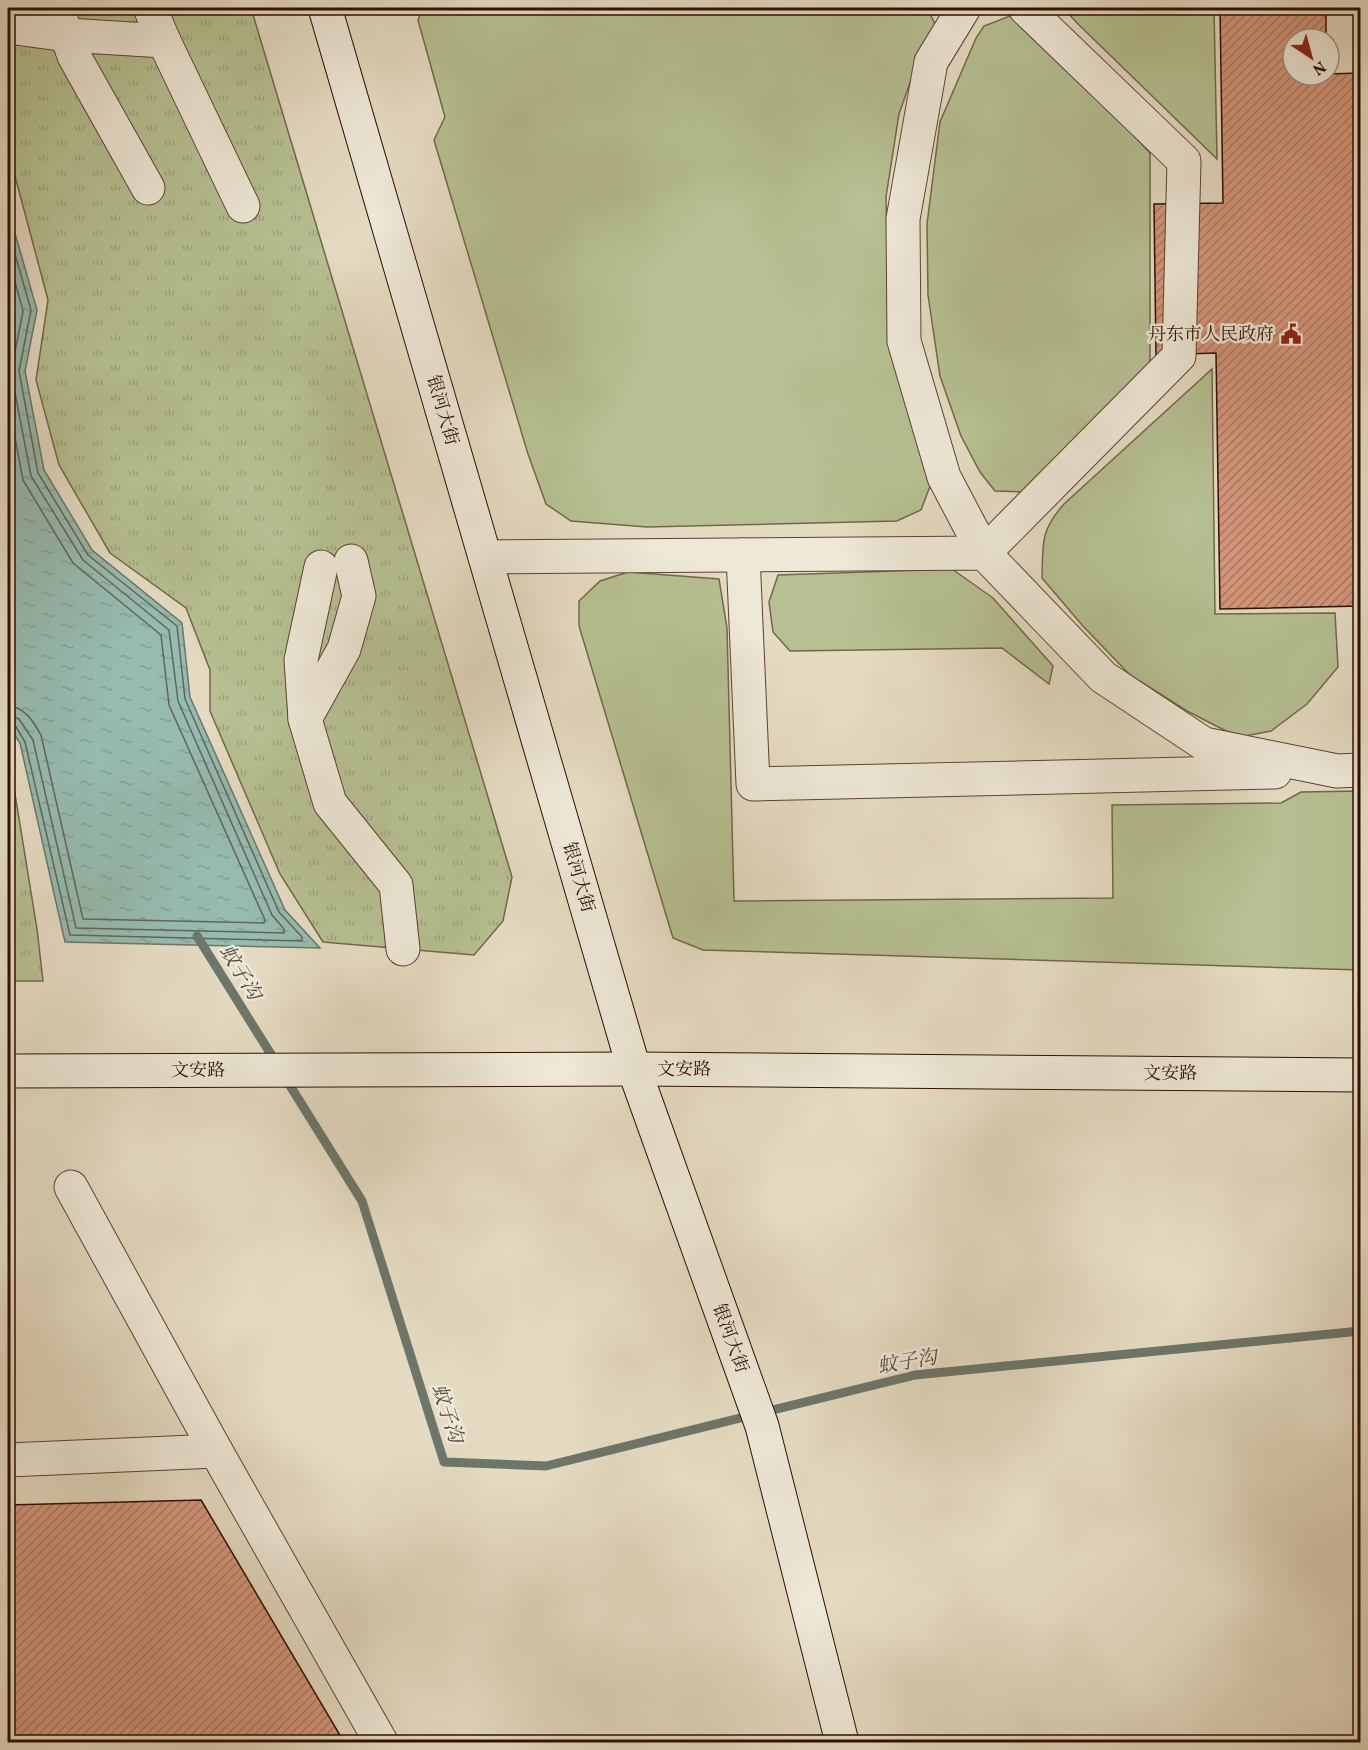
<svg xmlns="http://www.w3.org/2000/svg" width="1368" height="1750" font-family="Vollkorn,'Noto Serif SC',serif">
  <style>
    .grass { fill: #b6c092; stroke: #72674a; stroke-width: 1.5 }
    .park { fill: url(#park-tufts); stroke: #72674a; stroke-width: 1.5 }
    .water { fill: url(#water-ripples); stroke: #6c766a; stroke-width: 1.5 }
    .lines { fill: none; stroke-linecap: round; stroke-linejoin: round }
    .shore { stroke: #626459; stroke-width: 1.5 }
    .stream { stroke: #6c766a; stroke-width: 9 }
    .building { fill: url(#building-hatch); stroke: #2d0e02; stroke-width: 1.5 }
    .minor-casing { stroke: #5b4132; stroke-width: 35 }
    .secondary-casing { stroke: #2d0e02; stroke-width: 35 }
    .minor { stroke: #eee8d7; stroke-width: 33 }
    .secondary { stroke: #eee8d7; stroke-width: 33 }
    .labels { text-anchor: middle; stroke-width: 5; stroke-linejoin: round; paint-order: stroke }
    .poi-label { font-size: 18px; fill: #2d0e02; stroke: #eee8d7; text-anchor: end }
    .street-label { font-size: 18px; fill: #2d0e02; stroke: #eee8d7 }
    .water-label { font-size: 20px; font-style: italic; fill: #524b3f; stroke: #eee8d7 }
  </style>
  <defs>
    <pattern id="park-tufts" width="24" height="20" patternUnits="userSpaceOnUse" patternTransform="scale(1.5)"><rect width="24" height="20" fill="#b6c092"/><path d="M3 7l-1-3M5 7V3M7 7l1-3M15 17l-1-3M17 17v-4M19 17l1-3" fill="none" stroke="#9da47c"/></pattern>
    <pattern id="water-ripples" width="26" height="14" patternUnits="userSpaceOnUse" patternTransform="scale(1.5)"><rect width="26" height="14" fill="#96bbb0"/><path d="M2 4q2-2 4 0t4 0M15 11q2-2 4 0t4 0" fill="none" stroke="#82a096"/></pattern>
    <pattern id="building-hatch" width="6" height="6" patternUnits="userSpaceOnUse" patternTransform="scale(1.5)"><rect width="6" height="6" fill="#d4967a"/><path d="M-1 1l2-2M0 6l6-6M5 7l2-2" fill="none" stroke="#ac7962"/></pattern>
  </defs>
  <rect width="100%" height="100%" fill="#e5dbc2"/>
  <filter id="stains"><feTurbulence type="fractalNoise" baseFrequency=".00333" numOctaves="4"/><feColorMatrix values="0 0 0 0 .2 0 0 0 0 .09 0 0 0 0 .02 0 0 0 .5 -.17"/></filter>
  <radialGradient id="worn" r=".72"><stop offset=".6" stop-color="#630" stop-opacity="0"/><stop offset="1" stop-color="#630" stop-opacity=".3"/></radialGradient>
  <g class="grass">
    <polygon points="423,8 927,8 935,24 917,63 899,114 886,197 888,286 932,481 921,510 897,521 647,527 571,521 546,504 528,454 434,140 445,117 418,20"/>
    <polygon points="1063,8 1214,8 1217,159 1078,24"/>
    <polygon points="1015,14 1028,22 1150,153 1150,370 1022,492 995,491 980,472 961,436 940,376 928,295 927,224 940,122 976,38 984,26"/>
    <path d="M1212,369L1215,614L1335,613L1338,667L1307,704L1271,731L1245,736L1226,731L1187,711L1130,675L1082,625L1042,578C1043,543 1040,531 1064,504Z"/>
    <polygon points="952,569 993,598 1053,666 1049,684 1002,648 790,651 773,632 769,602 778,575"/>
    <polygon points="628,572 719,579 727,628 734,901 1113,898 1112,805 1281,803 1301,792 1360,791 1360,970 703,950 673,938 579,626 579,601 600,581"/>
  </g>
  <g class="park">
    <polygon points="8,8 251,8 512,877 503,921 474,955 323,942 280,874 210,711 210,670 186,608 110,553 59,465 36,380 48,300 11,161 8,138"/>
    <polygon points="8,776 15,794 37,929 43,981 8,981"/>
  </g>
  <polygon class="water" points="8,209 37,310 25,371 44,470 92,550 182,623 190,697 285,910 320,948 65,942 20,743 8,725"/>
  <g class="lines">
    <g class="shore">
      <polyline points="8,230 31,310 19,371 38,473 88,555 177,626 185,699 279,912 302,937 302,941 70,935 25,742 15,725 8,723"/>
      <polyline points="8,256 23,311 11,372 31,476 83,560 169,630 178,701 272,915 284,929 284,933 76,928 33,740 19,719 8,715"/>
      <path d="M8,401L23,480L73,563L161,635L169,705L265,920L264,923L83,919L41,735C33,721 25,707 8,706"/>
    </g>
    <g class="stream">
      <polyline points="197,936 277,1064"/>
      <polyline points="284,1076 362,1201 444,1462 546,1466 915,1375 1360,1331"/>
    </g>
  </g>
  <g class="building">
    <polygon points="1220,8 1326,8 1326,39 1293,39 1293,75 1360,73 1360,606 1220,609 1216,353 1156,355 1154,204 1223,203"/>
    <polygon points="201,1500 344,1742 8,1742 8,1505"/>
  </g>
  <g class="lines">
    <g class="minor-casing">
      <g id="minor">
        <polyline points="57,8 74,56 148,188"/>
        <polyline points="150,8 164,41"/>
        <polyline points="964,8 931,62 903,219 904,341 944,477 984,553 1179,356 1184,161 1025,8"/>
        <polyline points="8,27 67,35 164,41 243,206"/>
        <polyline points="743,555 753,784 1275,772"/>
        <polyline points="485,557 984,553 1103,677 1204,744 1337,771 1360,770"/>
        <polyline points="351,561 359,596 344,649 305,719 330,803 396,885 403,949"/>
        <polyline points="305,719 301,660 321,567"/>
        <polyline points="216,1451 381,1742"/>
        <polyline points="8,1460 216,1451 71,1187"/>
      </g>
    </g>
    <g class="secondary-casing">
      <g id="secondary">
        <polyline points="325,8 634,1069 762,1426 842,1742"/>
        <polyline points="8,1071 634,1069 1360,1075"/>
      </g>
    </g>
    <use href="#minor" class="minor"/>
    <use href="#secondary" class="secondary"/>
  </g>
  <defs>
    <g id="civic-bare" transform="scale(1.62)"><path d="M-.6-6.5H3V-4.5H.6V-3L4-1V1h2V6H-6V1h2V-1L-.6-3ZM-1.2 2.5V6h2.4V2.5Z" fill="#8f2418" stroke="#eee8d7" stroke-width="2.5" paint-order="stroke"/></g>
  </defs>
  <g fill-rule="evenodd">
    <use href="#civic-bare" x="1291" y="334"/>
  </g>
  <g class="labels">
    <g class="poi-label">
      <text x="1274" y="340">丹东市人民政府</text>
    </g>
    <g class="street-label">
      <text transform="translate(443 410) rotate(74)" y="6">银河大街</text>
      <text transform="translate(579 877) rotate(74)" y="6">银河大街</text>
      <text x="684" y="1075">文安路</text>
      <text x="198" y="1076">文安路</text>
      <text x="1170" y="1079">文安路</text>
      <text transform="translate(731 1338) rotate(70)" y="6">银河大街</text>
    </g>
    <g class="water-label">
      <text transform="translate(241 972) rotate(58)" y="7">蚊子沟</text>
      <text transform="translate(907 1361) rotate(-10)" y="7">蚊子沟</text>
      <text transform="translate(448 1413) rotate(72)" y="7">蚊子沟</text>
    </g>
  </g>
  <rect width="1368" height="1750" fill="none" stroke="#e5dbc2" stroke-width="30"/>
  <rect x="9" y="9" width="1350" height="1732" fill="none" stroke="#2d0e02" stroke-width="3"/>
  <rect x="15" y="15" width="1338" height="1720" fill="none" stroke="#2d0e02" stroke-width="1.5"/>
  <g transform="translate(1311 57) rotate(144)"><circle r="28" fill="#eee8d7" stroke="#a19182" stroke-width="1.5"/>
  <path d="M0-4.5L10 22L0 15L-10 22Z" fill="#8f2418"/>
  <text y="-9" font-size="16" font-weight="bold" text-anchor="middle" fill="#2d0e02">N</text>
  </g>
  <rect width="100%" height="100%" filter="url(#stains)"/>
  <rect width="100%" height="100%" fill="url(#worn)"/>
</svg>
